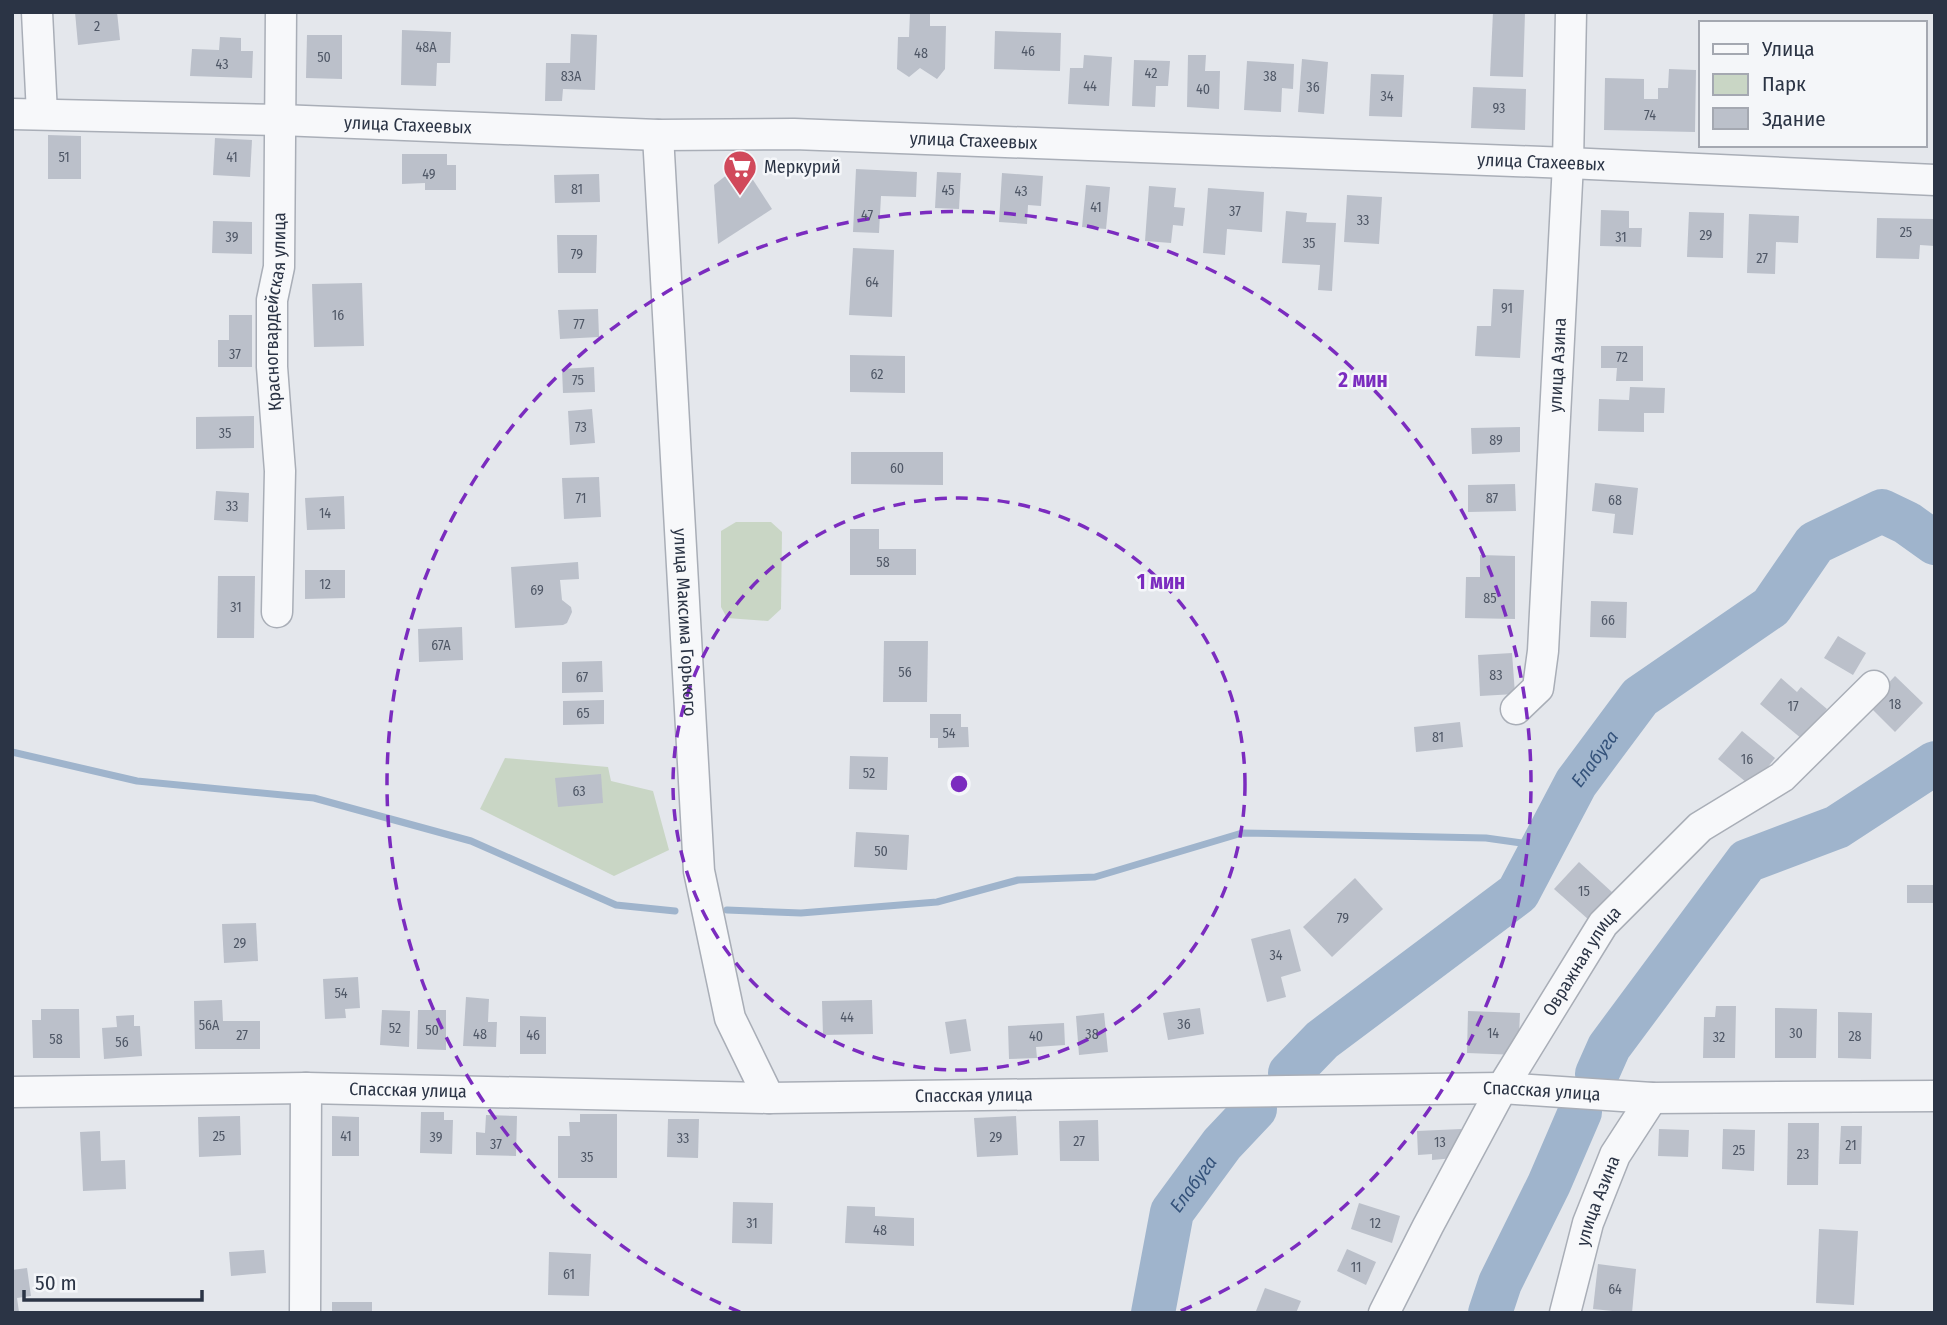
<svg xmlns="http://www.w3.org/2000/svg" width="1947" height="1325" font-family="'Fira Sans Condensed',sans-serif">
  <style>
    .green { fill: #c9d6c5 }
    .lines { fill: none; stroke-linecap: round; stroke-linejoin: round }
    .stream { stroke: #9fb4cc; stroke-width: 7 }
    .river { stroke: #9fb4cc; stroke-width: 44 }
    .building { fill: #bbc0ca }
    .minor-casing { stroke: #a9aeb7; stroke-width: 33 }
    .minor { stroke: #f7f8fa; stroke-width: 30 }
    .ring { fill: none; stroke: #7b2cbf; stroke-width: 3.5; stroke-dasharray: 12 9 }
    .labels { text-anchor: middle; stroke-width: 5; stroke-linejoin: round; paint-order: stroke }
    .number-label { font-size: 14px; fill: #4f5766 }
    .street-label { font-size: 18px; fill: #2b3445; stroke: #f4f6f9 }
    .poi-label { font-size: 18px; fill: #2b3445; stroke: #f4f6f9; text-anchor: start }
    .water-label { font-size: 19px; font-style: italic; fill: #34527a; stroke: #f4f6f9 }
    .centre { fill: #7b2cbf; stroke: #f4f6f9; stroke-width: 3.5 }
    .ring-label { font-size: 21px; text-anchor: middle; font-weight: bold; fill: #7b2cbf; stroke: #f4f6f9; stroke-width: 5; stroke-linejoin: round; paint-order: stroke }
  </style>
  <rect width="100%" height="100%" fill="#e4e7ec"/>
  <g class="green">
    <polygon points="736,522 771,522 782,532 781,609 768,621 727,618 721,607 721,531"/>
    <polygon points="505,758 608,767 611,781 653,791 669,850 614,876 480,809"/>
  </g>
  <g class="lines">
    <g class="stream">
      <polyline points="12,752 137,781 314,798 471,841 616,905 675,911"/>
      <polyline points="727,910 801,913 937,902 1018,880 1095,877 1242,833 1486,838 1543,846"/>
    </g>
    <g class="river">
      <path id="s1" d="M1290,1073L1322,1040L1518,893L1576,783L1640,697L1771,607L1815,543L1882,511L1907,523L1935,543"/>
      <polyline points="1597,1074 1609,1047 1747,861 1837,827 1935,763"/>
      <path id="s2" d="M1153,1313L1172,1212L1222,1144L1255,1109"/>
      <polyline points="1490,1313 1500,1283 1549,1184 1580,1112"/>
    </g>
  </g>
  <g class="building">
    <polygon points="75,12 117,12 120,40 78,45"/>
    <polygon points="910,12 930,12 930,26 946,26 945,69 937,79 920,68 909,77 897,69 898,37 909,37"/>
    <polygon points="1493,12 1525,12 1523,77 1490,76"/>
    <polygon points="402,30 451,32 450,63 437,63 436,86 401,85"/>
    <polygon points="995,31 1061,33 1060,71 994,69"/>
    <polygon points="571,34 597,35 595,90 563,89 562,101 545,101 546,63 570,63"/>
    <polygon points="307,35 342,35 342,79 306,78"/>
    <polygon points="220,37 241,38 241,51 253,51 252,78 190,76 192,49 219,50"/>
    <polygon points="1084,55 1112,57 1109,106 1068,104 1070,68 1083,68"/>
    <polygon points="1188,55 1206,55 1205,71 1220,71 1219,109 1187,107"/>
    <polygon points="1302,59 1328,62 1324,114 1298,112"/>
    <polygon points="1134,60 1170,61 1168,86 1156,86 1155,107 1132,106"/>
    <polygon points="1247,61 1294,64 1293,89 1282,88 1281,112 1244,110"/>
    <polygon points="1669,69 1696,70 1695,132 1604,130 1605,78 1644,79 1644,99 1658,99 1658,88 1668,88"/>
    <polygon points="1371,74 1404,75 1402,117 1369,116"/>
    <polygon points="1473,87 1526,89 1525,130 1471,128"/>
    <polygon points="48,135 81,136 81,179 48,179"/>
    <polygon points="215,138 252,140 250,177 213,175"/>
    <polygon points="402,154 447,154 447,165 456,165 456,190 425,190 425,183 402,184"/>
    <polygon points="742,163 772,209 718,244 714,185"/>
    <polygon points="856,169 917,172 916,197 881,196 879,233 853,232"/>
    <polygon points="937,172 961,173 959,209 935,208"/>
    <polygon points="1002,173 1043,176 1041,206 1028,205 1027,224 999,222"/>
    <polygon points="599,174 600,202 555,203 554,175"/>
    <polygon points="1086,185 1110,187 1106,229 1082,227"/>
    <polygon points="1149,186 1176,188 1174,207 1185,208 1183,226 1173,225 1171,243 1145,241"/>
    <polygon points="1208,188 1264,192 1262,232 1227,229 1225,255 1203,253"/>
    <polygon points="1347,195 1382,197 1379,244 1344,242"/>
    <polygon points="1601,210 1629,211 1629,228 1642,228 1641,247 1600,246"/>
    <polygon points="1286,211 1307,213 1306,222 1336,223 1332,291 1318,290 1320,265 1282,263"/>
    <polygon points="1689,212 1724,213 1723,258 1687,257"/>
    <polygon points="1749,214 1799,216 1798,243 1776,242 1775,274 1747,273"/>
    <polygon points="1877,218 1935,219 1935,246 1920,245 1919,259 1876,258"/>
    <polygon points="213,221 252,222 252,254 212,253"/>
    <polygon points="557,235 597,235 596,273 558,273"/>
    <polygon points="853,248 894,250 892,317 849,315"/>
    <polygon points="362,283 364,346 314,347 312,284"/>
    <polygon points="1493,289 1524,290 1520,358 1475,356 1477,326 1491,326"/>
    <polygon points="598,309 599,337 560,339 558,310"/>
    <polygon points="229,315 252,315 252,367 218,367 218,340 229,340"/>
    <polygon points="1601,346 1643,346 1643,381 1616,381 1617,368 1601,368"/>
    <polygon points="850,355 905,356 905,393 850,392"/>
    <polygon points="594,367 595,392 563,393 562,369"/>
    <polygon points="1630,387 1665,388 1664,413 1644,413 1644,432 1598,431 1599,399 1629,400"/>
    <polygon points="592,409 595,443 570,445 568,411"/>
    <polygon points="254,416 254,448 196,449 196,417"/>
    <polygon points="1520,427 1520,452 1472,454 1471,428"/>
    <polygon points="851,452 943,452 943,485 851,484"/>
    <polygon points="599,477 601,517 564,519 562,478"/>
    <polygon points="1595,483 1638,488 1633,535 1613,533 1615,514 1592,511"/>
    <polygon points="1515,484 1516,511 1468,512 1468,485"/>
    <polygon points="216,491 249,493 248,522 214,520"/>
    <polygon points="344,496 345,529 307,530 305,498"/>
    <polygon points="850,529 879,529 879,549 916,549 916,575 850,575"/>
    <polygon points="1480,555 1515,556 1515,619 1465,618 1466,577 1480,577"/>
    <polygon points="578,562 579,579 560,580 562,600 571,607 572,612 567,623 563,625 515,628 511,567"/>
    <polygon points="305,570 345,570 345,598 305,599"/>
    <polygon points="218,576 255,576 254,638 217,638"/>
    <polygon points="1591,601 1627,602 1626,638 1590,637"/>
    <polygon points="462,627 463,660 419,662 418,629"/>
    <polygon points="1838,636 1866,653 1853,675 1824,658"/>
    <polygon points="884,641 928,641 927,702 883,702"/>
    <polygon points="1512,653 1515,694 1480,696 1478,655"/>
    <polygon points="602,661 603,692 562,693 562,662"/>
    <polygon points="1895,676 1923,703 1895,732 1868,705"/>
    <polygon points="1781,678 1797,692 1801,687 1827,709 1802,739 1760,704"/>
    <polygon points="604,700 604,724 563,725 563,701"/>
    <polygon points="930,714 961,714 961,727 968,727 969,747 938,748 938,738 930,738"/>
    <polygon points="1460,722 1463,747 1416,752 1414,727"/>
    <polygon points="1742,731 1775,758 1752,787 1718,759"/>
    <polygon points="850,756 888,757 887,790 849,789"/>
    <polygon points="601,774 603,803 558,807 555,778"/>
    <polygon points="856,832 909,835 907,870 854,867"/>
    <polygon points="1579,862 1613,893 1589,920 1554,889"/>
    <polygon points="1355,878 1383,909 1332,957 1303,927"/>
    <rect x="1907" y="885" width="27" height="18"/>
    <polygon points="256,923 258,961 224,963 222,924"/>
    <polygon points="1290,929 1301,971 1281,977 1286,997 1267,1002 1251,939"/>
    <polygon points="358,977 360,1008 345,1009 346,1018 325,1019 323,979"/>
    <polygon points="466,997 489,999 488,1022 497,1022 496,1047 463,1046"/>
    <polygon points="222,1000 223,1021 260,1021 260,1049 195,1049 194,1001"/>
    <polygon points="872,1000 873,1034 823,1035 822,1001"/>
    <polygon points="1716,1006 1736,1006 1735,1058 1703,1058 1704,1017 1715,1017"/>
    <polygon points="1200,1008 1204,1034 1168,1040 1163,1013"/>
    <polygon points="1775,1008 1817,1009 1816,1058 1775,1058"/>
    <polygon points="41,1009 79,1009 80,1058 33,1058 32,1020 41,1020"/>
    <polygon points="382,1010 410,1011 409,1047 380,1045"/>
    <polygon points="418,1010 446,1010 446,1050 417,1049"/>
    <polygon points="1468,1011 1520,1013 1518,1055 1467,1053"/>
    <polygon points="1838,1012 1872,1013 1871,1059 1838,1058"/>
    <polygon points="1104,1013 1108,1052 1079,1055 1076,1016"/>
    <polygon points="134,1015 134,1026 140,1026 142,1056 104,1059 102,1028 117,1027 116,1016"/>
    <polygon points="520,1016 546,1017 546,1054 520,1054"/>
    <polygon points="966,1019 971,1051 950,1054 945,1022"/>
    <polygon points="1064,1023 1065,1045 1036,1047 1037,1058 1009,1059 1008,1026"/>
    <polygon points="421,1112 444,1112 444,1120 453,1120 452,1154 420,1153"/>
    <polygon points="580,1114 617,1114 617,1178 558,1178 558,1136 570,1136 569,1122 580,1122"/>
    <polygon points="486,1115 517,1116 516,1156 476,1155 476,1132 485,1133"/>
    <polygon points="240,1116 241,1155 199,1157 198,1117"/>
    <polygon points="332,1116 359,1117 359,1156 332,1156"/>
    <polygon points="1016,1116 1018,1155 977,1157 974,1118"/>
    <polygon points="668,1119 699,1119 698,1158 667,1157"/>
    <polygon points="1098,1120 1099,1161 1060,1161 1059,1121"/>
    <polygon points="1788,1123 1819,1123 1818,1185 1787,1185"/>
    <polygon points="1841,1126 1862,1126 1861,1164 1839,1164"/>
    <polygon points="1461,1129 1462,1154 1455,1158 1432,1160 1432,1154 1418,1155 1417,1131"/>
    <polygon points="1659,1129 1689,1130 1688,1157 1658,1156"/>
    <polygon points="1723,1129 1755,1130 1754,1171 1722,1169"/>
    <polygon points="100,1131 101,1161 125,1160 126,1189 83,1191 80,1132"/>
    <polygon points="733,1202 773,1203 772,1244 732,1243"/>
    <polygon points="1359,1203 1400,1216 1392,1243 1351,1229"/>
    <polygon points="847,1206 875,1207 875,1216 914,1218 914,1246 845,1243"/>
    <polygon points="1819,1229 1858,1231 1854,1305 1816,1303"/>
    <polygon points="1347,1249 1376,1262 1366,1285 1337,1271"/>
    <polygon points="264,1250 266,1273 231,1276 229,1252"/>
    <polygon points="549,1252 591,1254 589,1296 548,1295"/>
    <polygon points="1598,1264 1636,1269 1632,1313 1593,1309"/>
    <polygon points="27,1268 31,1296 17,1298 19,1312 12,1313 12,1270"/>
    <polygon points="1265,1288 1301,1301 1296,1313 1261,1313 1256,1311"/>
    <rect x="332" y="1302" width="40" height="11"/>
  </g>
  <g class="lines">
    <g class="minor-casing">
      <g id="minor">
        <polyline points="37,12 42,114"/>
        <path id="s3" d="M12,114L280,120L658,135L794,134L1568,163L1935,180"/>
        <path id="s4" d="M658,135L699,871L730,1018L769,1098"/>
        <path id="s5" d="M277,612L280,471L272,367V300L279,267L281,12"/>
        <path id="s6" d="M1516,709L1538,688L1543,651L1568,163L1571,12"/>
        <path id="s7" d="M12,1092L306,1088L769,1098L1502,1088L1652,1098L1935,1096"/>
        <polyline points="305,1313 306,1088"/>
        <path id="s8" d="M1384,1313L1428,1226L1502,1088L1603,924L1700,827L1782,777L1874,686"/>
        <path id="s9" d="M1565,1313L1588,1223L1615,1155L1652,1098"/>
      </g>
    </g>
    <use href="#minor" class="minor"/>
  </g>
  <g class="ring">
    <circle cx="959" cy="784" r="286"/>
    <path d="M740 1312A572 572 0 1 1 1178 1312"/>
  </g>
  <defs>
    <g id="supermarket-pin" transform="scale(1.75)"><path d="M0 17L-7.5 6A9.5 9.5 0 1 1 7.5 6Z" fill="#d1495b" stroke="#f4f6f9"/><path d="M-6-5.5h2.5l.6 2H6L4.5 2H-2.5L-4.4-4H-6ZM-1.5 3.2a1.3 1.3 0 1 0 .1 0ZM3 3.2a1.3 1.3 0 1 0 .1 0Z" fill="#fff"/></g>
  </defs>
  <g fill-rule="evenodd">
    <use href="#supermarket-pin" x="740" y="167"/>
  </g>
  <g class="labels">
    <g class="number-label">
      <text x="97" y="31">2</text>
      <text x="426" y="52">48А</text>
      <text x="1028" y="56">46</text>
      <text x="921" y="58">48</text>
      <text x="324" y="62">50</text>
      <text x="222" y="69">43</text>
      <text x="1151" y="78">42</text>
      <text x="571" y="81">83А</text>
      <text x="1270" y="81">38</text>
      <text x="1090" y="91">44</text>
      <text x="1313" y="92">36</text>
      <text x="1203" y="94">40</text>
      <text x="1387" y="101">34</text>
      <text x="1499" y="113">93</text>
      <text x="1650" y="120">74</text>
      <text x="64" y="162">51</text>
      <text x="232" y="162">41</text>
      <text x="429" y="179">49</text>
      <text x="577" y="194">81</text>
      <text x="948" y="195">45</text>
      <text x="1021" y="196">43</text>
      <text x="1096" y="212">41</text>
      <text x="1235" y="216">37</text>
      <text x="867" y="220">47</text>
      <text x="1363" y="225">33</text>
      <text x="1906" y="237">25</text>
      <text x="1706" y="240">29</text>
      <text x="232" y="242">39</text>
      <text x="1621" y="242">31</text>
      <text x="1309" y="248">35</text>
      <text x="577" y="259">79</text>
      <text x="1762" y="263">27</text>
      <text x="872" y="287">64</text>
      <text x="1507" y="313">91</text>
      <text x="338" y="320">16</text>
      <text x="579" y="329">77</text>
      <text x="235" y="359">37</text>
      <text x="1622" y="362">72</text>
      <text x="877" y="379">62</text>
      <text x="578" y="385">75</text>
      <text x="581" y="432">73</text>
      <text x="225" y="438">35</text>
      <text x="1496" y="445">89</text>
      <text x="897" y="473">60</text>
      <text x="581" y="503">71</text>
      <text x="1492" y="503">87</text>
      <text x="1615" y="505">68</text>
      <text x="232" y="511">33</text>
      <text x="325" y="518">14</text>
      <text x="883" y="567">58</text>
      <text x="325" y="589">12</text>
      <text x="537" y="595">69</text>
      <text x="1490" y="603">85</text>
      <text x="236" y="612">31</text>
      <text x="1608" y="625">66</text>
      <text x="441" y="650">67А</text>
      <text x="905" y="677">56</text>
      <text x="1496" y="680">83</text>
      <text x="582" y="682">67</text>
      <text x="1895" y="709">18</text>
      <text x="1793" y="711">17</text>
      <text x="583" y="718">65</text>
      <text x="949" y="738">54</text>
      <text x="1438" y="742">81</text>
      <text x="1747" y="764">16</text>
      <text x="869" y="778">52</text>
      <text x="579" y="796">63</text>
      <text x="881" y="856">50</text>
      <text x="1584" y="896">15</text>
      <text x="1343" y="923">79</text>
      <text x="240" y="948">29</text>
      <text x="1276" y="960">34</text>
      <text x="341" y="998">54</text>
      <text x="847" y="1022">44</text>
      <text x="1184" y="1029">36</text>
      <text x="209" y="1030">56А</text>
      <text x="395" y="1033">52</text>
      <text x="432" y="1035">50</text>
      <text x="1493" y="1038">14</text>
      <text x="1796" y="1038">30</text>
      <text x="480" y="1039">48</text>
      <text x="1092" y="1039">38</text>
      <text x="242" y="1040">27</text>
      <text x="533" y="1040">46</text>
      <text x="1036" y="1041">40</text>
      <text x="1855" y="1041">28</text>
      <text x="1719" y="1042">32</text>
      <text x="56" y="1044">58</text>
      <text x="122" y="1047">56</text>
      <text x="219" y="1141">25</text>
      <text x="346" y="1141">41</text>
      <text x="436" y="1142">39</text>
      <text x="996" y="1142">29</text>
      <text x="683" y="1143">33</text>
      <text x="1079" y="1146">27</text>
      <text x="1440" y="1147">13</text>
      <text x="496" y="1149">37</text>
      <text x="1851" y="1150">21</text>
      <text x="1739" y="1155">25</text>
      <text x="1803" y="1159">23</text>
      <text x="587" y="1162">35</text>
      <text x="752" y="1228">31</text>
      <text x="1375" y="1228">12</text>
      <text x="880" y="1235">48</text>
      <text x="1356" y="1272">11</text>
      <text x="569" y="1279">61</text>
      <text x="1615" y="1294">64</text>
    </g>
    <g class="street-label">
      <text dy="6" stroke="none"><textPath href="#s3" startOffset="396">улица Стахеевых</textPath></text>
      <text dy="6" stroke="none"><textPath href="#s3" startOffset="962">улица Стахеевых</textPath></text>
      <text dy="6" stroke="none"><textPath href="#s3" startOffset="1530">улица Стахеевых</textPath></text>
      <text dy="6" stroke="none"><textPath href="#s5" startOffset="301">Красногвардейская улица</textPath></text>
      <text dy="6" stroke="none"><textPath href="#s6" startOffset="354">улица Азина</textPath></text>
      <text dy="6" stroke="none"><textPath href="#s4" startOffset="488">улица Максима Горького</textPath></text>
      <text dy="6" stroke="none"><textPath href="#s8" startOffset="404">Овражная улица</textPath></text>
      <text dy="6" stroke="none"><textPath href="#s7" startOffset="396">Спасская улица</textPath></text>
      <text dy="6" stroke="none"><textPath href="#s7" startOffset="1530">Спасская улица</textPath></text>
      <text dy="6" stroke="none"><textPath href="#s7" startOffset="962">Спасская улица</textPath></text>
      <text dy="6" stroke="none"><textPath href="#s9" startOffset="117">улица Азина</textPath></text>
    </g>
    <g class="poi-label">
      <text x="764" y="173">Меркурий</text>
    </g>
    <g class="water-label">
      <text dy="7" stroke="none"><textPath href="#s1" startOffset="446">Елабуга</textPath></text>
      <text dy="7" stroke="none"><textPath href="#s2" startOffset="138">Елабуга</textPath></text>
    </g>
  </g>
  <circle cx="959" cy="784" r="10" class="centre"/>
  <g class="ring-label">
    <text x="1363" y="387">2 мин</text>
    <text x="1161" y="589">1 мин</text>
  </g>
  <rect width="1947" height="1325" fill="none" stroke="#2b3445" stroke-width="28"/>
  <rect x="1699" y="21" width="228" height="126" fill="#f4f6f9" stroke="#a4a8b1" stroke-width="2"/>
  <rect x="1713" y="44" width="35" height="10" fill="#f7f8fa" stroke="#a4a8b1" stroke-width="2"/>
  <text x="1762" y="56" font-size="21" fill="#2b3445">Улица</text>
  <rect x="1713" y="74" width="35" height="21" fill="#c9d6c5" stroke="#a4a8b1" stroke-width="2"/>
  <text x="1762" y="91" font-size="21" fill="#2b3445">Парк</text>
  <rect x="1713" y="108" width="35" height="21" fill="#bbc0ca" stroke="#a4a8b1" stroke-width="2"/>
  <text x="1762" y="126" font-size="21" fill="#2b3445">Здание</text>
  <path d="M24 1290v10h178v-10" fill="none" stroke="#2b3445" stroke-width="3.5"/>
  <text x="35" y="1290" font-size="21" fill="#2b3445" stroke="#f4f6f9" stroke-width="5" paint-order="stroke">50 m</text>
</svg>
